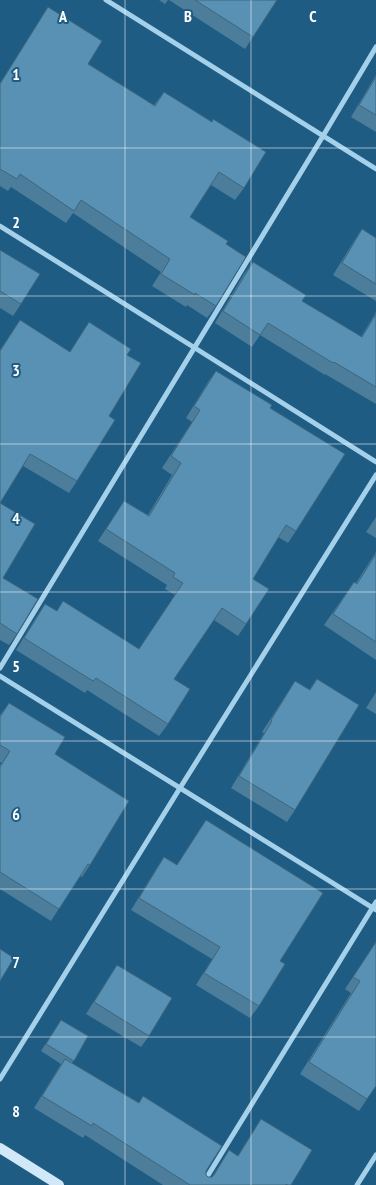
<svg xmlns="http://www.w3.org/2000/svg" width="376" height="1185" font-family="'PT Sans Narrow',sans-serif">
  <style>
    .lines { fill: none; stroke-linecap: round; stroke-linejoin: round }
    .street { stroke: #a5d0e9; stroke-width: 5 }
    .secondary { stroke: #d0e8f7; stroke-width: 10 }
    .wall { fill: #4c7d9a }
    .building { fill: #5891b3; stroke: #3e667d }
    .grid { fill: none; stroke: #fff; stroke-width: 1; stroke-opacity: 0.55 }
    .grid-label { font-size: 16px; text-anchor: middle; font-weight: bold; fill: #fff; stroke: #1f5c83; stroke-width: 4; stroke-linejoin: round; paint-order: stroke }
  </style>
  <rect width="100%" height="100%" fill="#1f5c83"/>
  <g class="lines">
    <g class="street">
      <polyline points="106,0 376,169"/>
      <polyline points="0,226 195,348 376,462"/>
      <polyline points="0,668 323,136 376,47"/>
      <polyline points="0,676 376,910"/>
      <polyline points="0,1079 180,788 376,475"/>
      <polyline points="202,1185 376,902"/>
      <polyline points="357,1185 376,1155"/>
    </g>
    <polyline class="secondary" points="0,1148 59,1185"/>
  </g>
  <g class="wall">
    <polygon points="159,0 168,0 165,4"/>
    <polygon points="169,0 277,0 245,49"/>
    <polygon points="48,7 88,64 154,105 164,92 244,188 235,200 211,185 190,217 226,244 216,306 207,318 187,305 186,307 152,286 161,272 73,213 66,223 11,187 8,191 0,186 0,83"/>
    <polygon points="376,75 376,132 351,117"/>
    <polygon points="362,229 376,238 376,301 333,275 354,241"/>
    <polygon points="0,250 21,304 13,316 0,308"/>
    <polygon points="253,262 302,301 361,337 376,312 376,404 325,374 325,375 260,335 252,347 215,323 244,274"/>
    <polygon points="20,320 70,352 89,322 127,355 109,416 77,481 69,493 23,466 0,503 3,578 17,634 9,645 0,640 0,350"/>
    <polygon points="216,371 270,408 296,531 288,543 278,537 253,579 246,624 238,636 214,620 174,679 168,724 159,736 87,690 85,693 16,650 37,616 45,604 57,611 63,601 139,649 175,595 165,589 167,585 98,541 124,501 148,515 172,475 162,468 192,422 186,418 208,382"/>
    <polygon points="376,517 376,538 366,532"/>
    <polygon points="376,552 376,660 324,625 354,582 356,583"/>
    <polygon points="317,679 295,810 287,822 231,788 264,733 262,732 295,681 309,690"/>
    <polygon points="376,692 376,714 366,708"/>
    <polygon points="9,703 55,754 90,865 82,877 80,876 51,921 0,889 0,765 2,763 0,762 0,715"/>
    <polygon points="206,820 280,961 259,1006 250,1018 196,985 212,959 131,910 156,869 164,857 177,865"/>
    <polygon points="376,942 367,1099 359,1111 300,1074 351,993 345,989"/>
    <polygon points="117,965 149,1036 141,1047 86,1014 109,977"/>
    <polygon points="61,1020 88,1036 72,1063 206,1171 206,1175 208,1177 212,1177 229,1150 238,1156 261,1119 291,1185 163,1185 85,1135 83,1138 34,1108 61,1064 41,1051"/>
  </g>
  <g class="building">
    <polygon points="195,0 277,0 253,37"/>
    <polygon points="48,7 102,41 88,64 155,106 164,92 212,122 213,119 266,152 244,188 219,172 190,217 228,241 226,244 246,257 216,306 195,293 195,295 161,274 170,259 81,200 74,211 20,174 17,179 0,169 0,84"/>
    <polygon points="376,77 376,115 359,105"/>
    <polygon points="362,229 376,238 376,284 342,263"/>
    <polygon points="0,250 40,274 21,304 0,291"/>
    <polygon points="253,262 306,295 302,301 362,337 376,314 376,387 334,362 333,363 268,323 260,335 223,311"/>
    <polygon points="20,320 70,352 89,322 131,349 127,355 141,363 109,416 115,420 77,481 30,454 0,503 35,524 3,578 38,599 17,634 0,623 0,351"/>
    <polygon points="216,371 272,405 270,408 345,454 296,531 286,525 253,579 269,589 246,624 222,608 174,679 190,689 168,724 96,678 93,681 24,638 45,604 57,611 63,601 139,649 183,583 173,577 175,573 106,529 124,501 149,516 181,463 171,456 200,410 194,406"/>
    <polygon points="376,554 376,642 333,614 354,582 357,584"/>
    <polygon points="317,679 359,705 295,810 239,776 272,721 271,720 295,681 310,690"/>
    <polygon points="9,703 65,737 55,754 129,801 90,865 88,864 59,909 0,872 0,767 10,751 0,745 0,717"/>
    <polygon points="206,820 323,893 280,961 285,964 259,1006 204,973 220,947 139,898 164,857 177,865"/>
    <polygon points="376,942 376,1086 367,1099 309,1062 360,981 353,977"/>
    <polygon points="0,949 14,958 0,981"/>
    <polygon points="117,965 172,998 149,1036 94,1002"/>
    <polygon points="61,1020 88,1036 74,1061 46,1044"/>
    <polygon points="65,1059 139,1103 143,1096 222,1146 206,1171 206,1175 208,1177 212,1177 214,1175 229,1150 238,1156 261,1119 312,1150 291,1185 288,1185 286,1184 286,1185 190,1185 93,1123 92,1126 42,1096"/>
  </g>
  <path class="grid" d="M125,0V1185M251,0V1185M0,148H376M0,296H376M0,444H376M0,592H376M0,741H376M0,889H376M0,1037H376"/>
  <g class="grid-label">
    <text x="63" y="22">A</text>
    <text x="188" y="22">B</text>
    <text x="313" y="22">C</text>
    <text x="16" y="80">1</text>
    <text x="16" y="228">2</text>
    <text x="16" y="376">3</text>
    <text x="16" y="524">4</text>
    <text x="16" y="672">5</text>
    <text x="16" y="820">6</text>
    <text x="16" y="968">7</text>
    <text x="16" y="1117">8</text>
  </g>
</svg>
